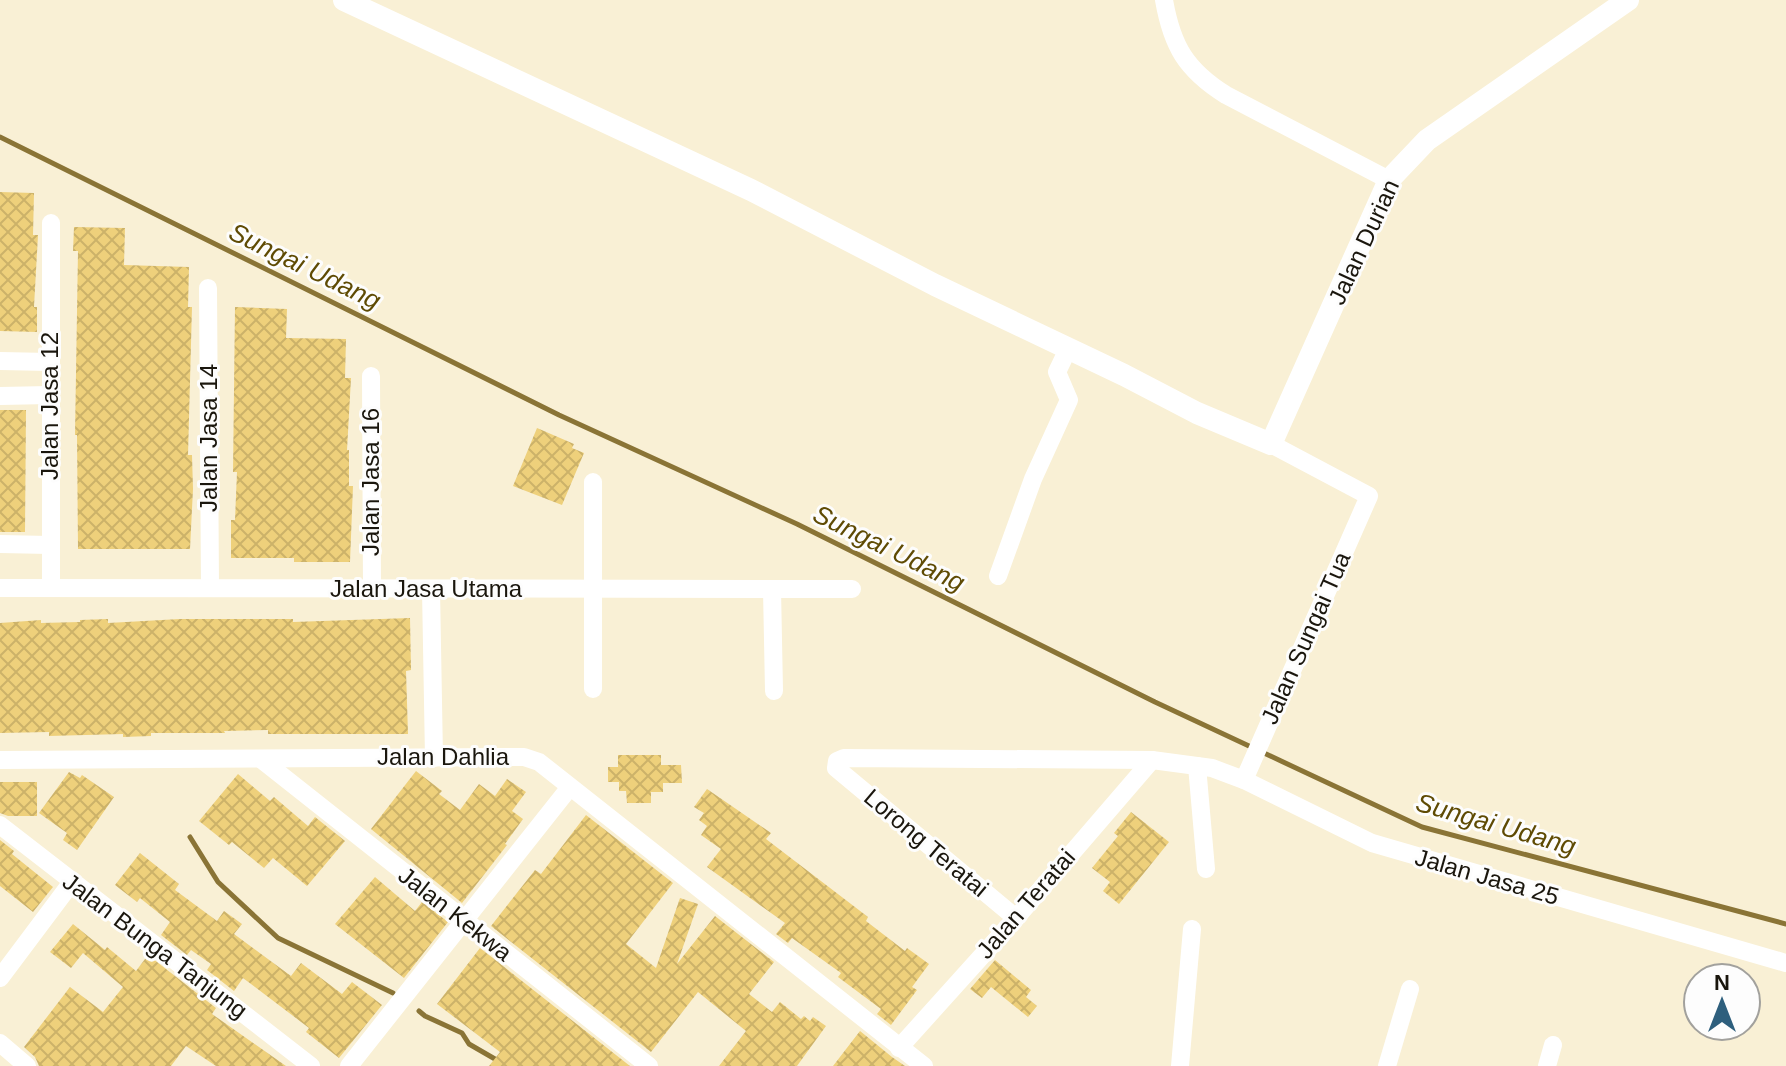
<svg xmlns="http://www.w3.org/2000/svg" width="1786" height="1066" font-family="Helvetica,sans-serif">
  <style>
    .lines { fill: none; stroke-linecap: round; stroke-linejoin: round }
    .stream { stroke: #8a7436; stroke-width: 5 }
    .building { fill: url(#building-cross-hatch) }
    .minor { stroke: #fff; stroke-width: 18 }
    .tertiary { stroke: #fff; stroke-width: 22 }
    .labels { text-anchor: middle; stroke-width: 6; stroke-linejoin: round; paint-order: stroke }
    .street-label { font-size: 24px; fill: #1a160d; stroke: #fdfdfd }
    .water-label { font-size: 26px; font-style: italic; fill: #5f4b04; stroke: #fdfdfd }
  </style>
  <defs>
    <pattern id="building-cross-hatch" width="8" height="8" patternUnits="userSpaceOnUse" patternTransform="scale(2)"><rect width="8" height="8" fill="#eed07b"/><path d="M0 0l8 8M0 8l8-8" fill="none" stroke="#ccb269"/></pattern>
  </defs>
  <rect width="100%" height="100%" fill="#f9f0d5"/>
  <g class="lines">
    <g class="stream">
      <polyline points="0,137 559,415 797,524 1155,702 1422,827 1786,924"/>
      <polyline points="190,837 218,882 278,938 393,993"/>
      <polyline points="419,1011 425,1016 462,1033 469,1044 507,1066"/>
    </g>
  </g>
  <g class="building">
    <polygon points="0,192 34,193 33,235 38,235 34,307 37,307 37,332 0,331"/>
    <polygon points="74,227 125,228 124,265 189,267 188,307 192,307 188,455 192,455 193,489 190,549 78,549 77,435 75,435 78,251 73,251"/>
    <polygon points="235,307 287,309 286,338 346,339 345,378 351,378 347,450 349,450 349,486 353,486 350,562 294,562 294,558 231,558 231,520 235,520 237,472 233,472"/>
    <polygon points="0,410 26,410 25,532 0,532"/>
    <polygon points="537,428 574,444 572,448 584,453 562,505 513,486"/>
    <polygon points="410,618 411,670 406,671 408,734 268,734 268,730 224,731 225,733 151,733 151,736 123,737 123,734 49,736 49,732 0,733 0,623 41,620 41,623 80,622 80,620 108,619 108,623 180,619 293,619 293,622"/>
    <polygon points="618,755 661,755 661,765 681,765 682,783 663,783 663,792 651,792 651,803 627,803 626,791 619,791 619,782 608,782 608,767 618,767"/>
    <polygon points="416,771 442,791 439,794 460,810 479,784 495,796 507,779 526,792 512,811 523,819 505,844 507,845 462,903 371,829"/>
    <polygon points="69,772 80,778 82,775 114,797 77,850 63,840 67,833 39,813"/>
    <polygon points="238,774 270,801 274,797 308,826 315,817 345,841 307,886 273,858 264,868 232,842 229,845 199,821"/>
    <polygon points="0,782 37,782 37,816 8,816 0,813"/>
    <polygon points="707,789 771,833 766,839 868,917 866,921 905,951 907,948 929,964 912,987 917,990 891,1025 877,1014 881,1009 838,977 841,973 792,938 788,943 776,934 785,923 707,867 721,849 701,835 707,826 699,820 704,813 694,807"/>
    <polygon points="1131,812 1169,842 1119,904 1103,891 1110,882 1092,868 1118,836 1114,833"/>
    <polygon points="586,815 673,883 626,944 656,968 680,898 698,904 677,964 715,916 774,962 749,994 772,1012 780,1002 801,1019 804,1016 810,1021 813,1017 826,1026 797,1066 719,1066 746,1031 698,992 651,1052 491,926 535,870 541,874"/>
    <polygon points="0,840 14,851 12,854 53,887 33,912 0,886"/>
    <polygon points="140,853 179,884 175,890 217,921 224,911 242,924 234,934 291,976 301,963 342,994 352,982 382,1005 339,1058 306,1032 309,1028 243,978 234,991 207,970 211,964 191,950 187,955 161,935 170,922 140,898 137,902 115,885"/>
    <polygon points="375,877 415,911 422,902 448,922 404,978 335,924"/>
    <polygon points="73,924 105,950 107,947 136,971 148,955 216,1008 212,1014 286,1066 216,1066 186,1046 171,1066 39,1066 35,1057 24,1047 70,987 103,1012 123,987 83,953 71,968 50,952"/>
    <polygon points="480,948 630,1066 489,1066 500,1052 437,1004"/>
    <polygon points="995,960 1031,990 1026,997 1037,1006 1028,1017 991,987 982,998 970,989"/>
    <polygon points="860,1031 892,1057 905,1066 833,1066"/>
  </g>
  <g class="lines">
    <g class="minor">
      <path d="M1164,0C1172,46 1186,70 1226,95L1389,180"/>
      <polyline points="51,223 51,588"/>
      <polyline points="208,288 210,588"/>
      <polyline points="0,361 50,362"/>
      <polyline points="371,376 372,589"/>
      <polyline points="0,396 50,395"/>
      <polyline points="593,482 593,689"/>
      <polyline points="0,544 50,545"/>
      <polyline points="998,576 1033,479 1069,400 1057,372 1068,349"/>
      <polyline points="0,588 852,589"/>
      <polyline points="431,589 434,758"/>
      <polyline points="772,589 774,691"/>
      <polyline points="0,760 524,757 539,762 924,1066"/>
      <polyline points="262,760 649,1066"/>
      <polyline points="1197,766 1206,869"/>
      <polyline points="1244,780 1369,496 1271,444"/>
      <polyline points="0,825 311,1066"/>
      <polyline points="1016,918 836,768 837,761 844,758 1152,760 1212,768 1244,780 1372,843 1786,963"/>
      <polyline points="0,978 72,882"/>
      <polyline points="0,1043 27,1066"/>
      <polyline points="899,1048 1016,918 1152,760"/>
      <polyline points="349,1066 570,787"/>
      <polyline points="1180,1066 1192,929"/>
      <polyline points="1387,1066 1410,989"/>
      <polyline points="1547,1066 1553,1045"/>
    </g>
    <polyline class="tertiary" points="344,0 751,190 935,285 1124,375 1197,413 1271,444 1389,180 1427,140 1628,0"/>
  </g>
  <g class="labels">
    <g class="street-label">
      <text transform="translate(1364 242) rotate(-65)" y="8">Jalan Durian</text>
      <text transform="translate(50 406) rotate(-90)" y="8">Jalan Jasa 12</text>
      <text transform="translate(209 438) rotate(-90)" y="8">Jalan Jasa 14</text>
      <text transform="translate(371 482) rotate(-90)" y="8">Jalan Jasa 16</text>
      <text x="426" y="597">Jalan Jasa Utama</text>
      <text transform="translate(1306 638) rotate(-66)" y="8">Jalan Sungai Tua</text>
      <text x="443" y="765">Jalan Dahlia</text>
      <text transform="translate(926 843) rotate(40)" y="8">Lorong Teratai</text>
      <text transform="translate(1487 877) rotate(16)" y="8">Jalan Jasa 25</text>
      <text transform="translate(1026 904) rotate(-49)" y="8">Jalan Teratai</text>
      <text transform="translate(455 914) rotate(38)" y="8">Jalan Kekwa</text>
      <text transform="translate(155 946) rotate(37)" y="8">Jalan Bunga Tanjung</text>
    </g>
    <g class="water-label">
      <text transform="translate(305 266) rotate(26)" y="9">Sungai Udang</text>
      <text transform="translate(889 548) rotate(26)" y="9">Sungai Udang</text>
      <text transform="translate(1496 824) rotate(16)" y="9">Sungai Udang</text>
    </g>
  </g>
  <g transform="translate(1722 1002)"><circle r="38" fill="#fdfdfd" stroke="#a2a19d" stroke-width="2"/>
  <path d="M0-6L14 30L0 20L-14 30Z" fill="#2e5f7d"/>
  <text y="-12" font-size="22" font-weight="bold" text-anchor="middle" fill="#1a160d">N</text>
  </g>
</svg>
